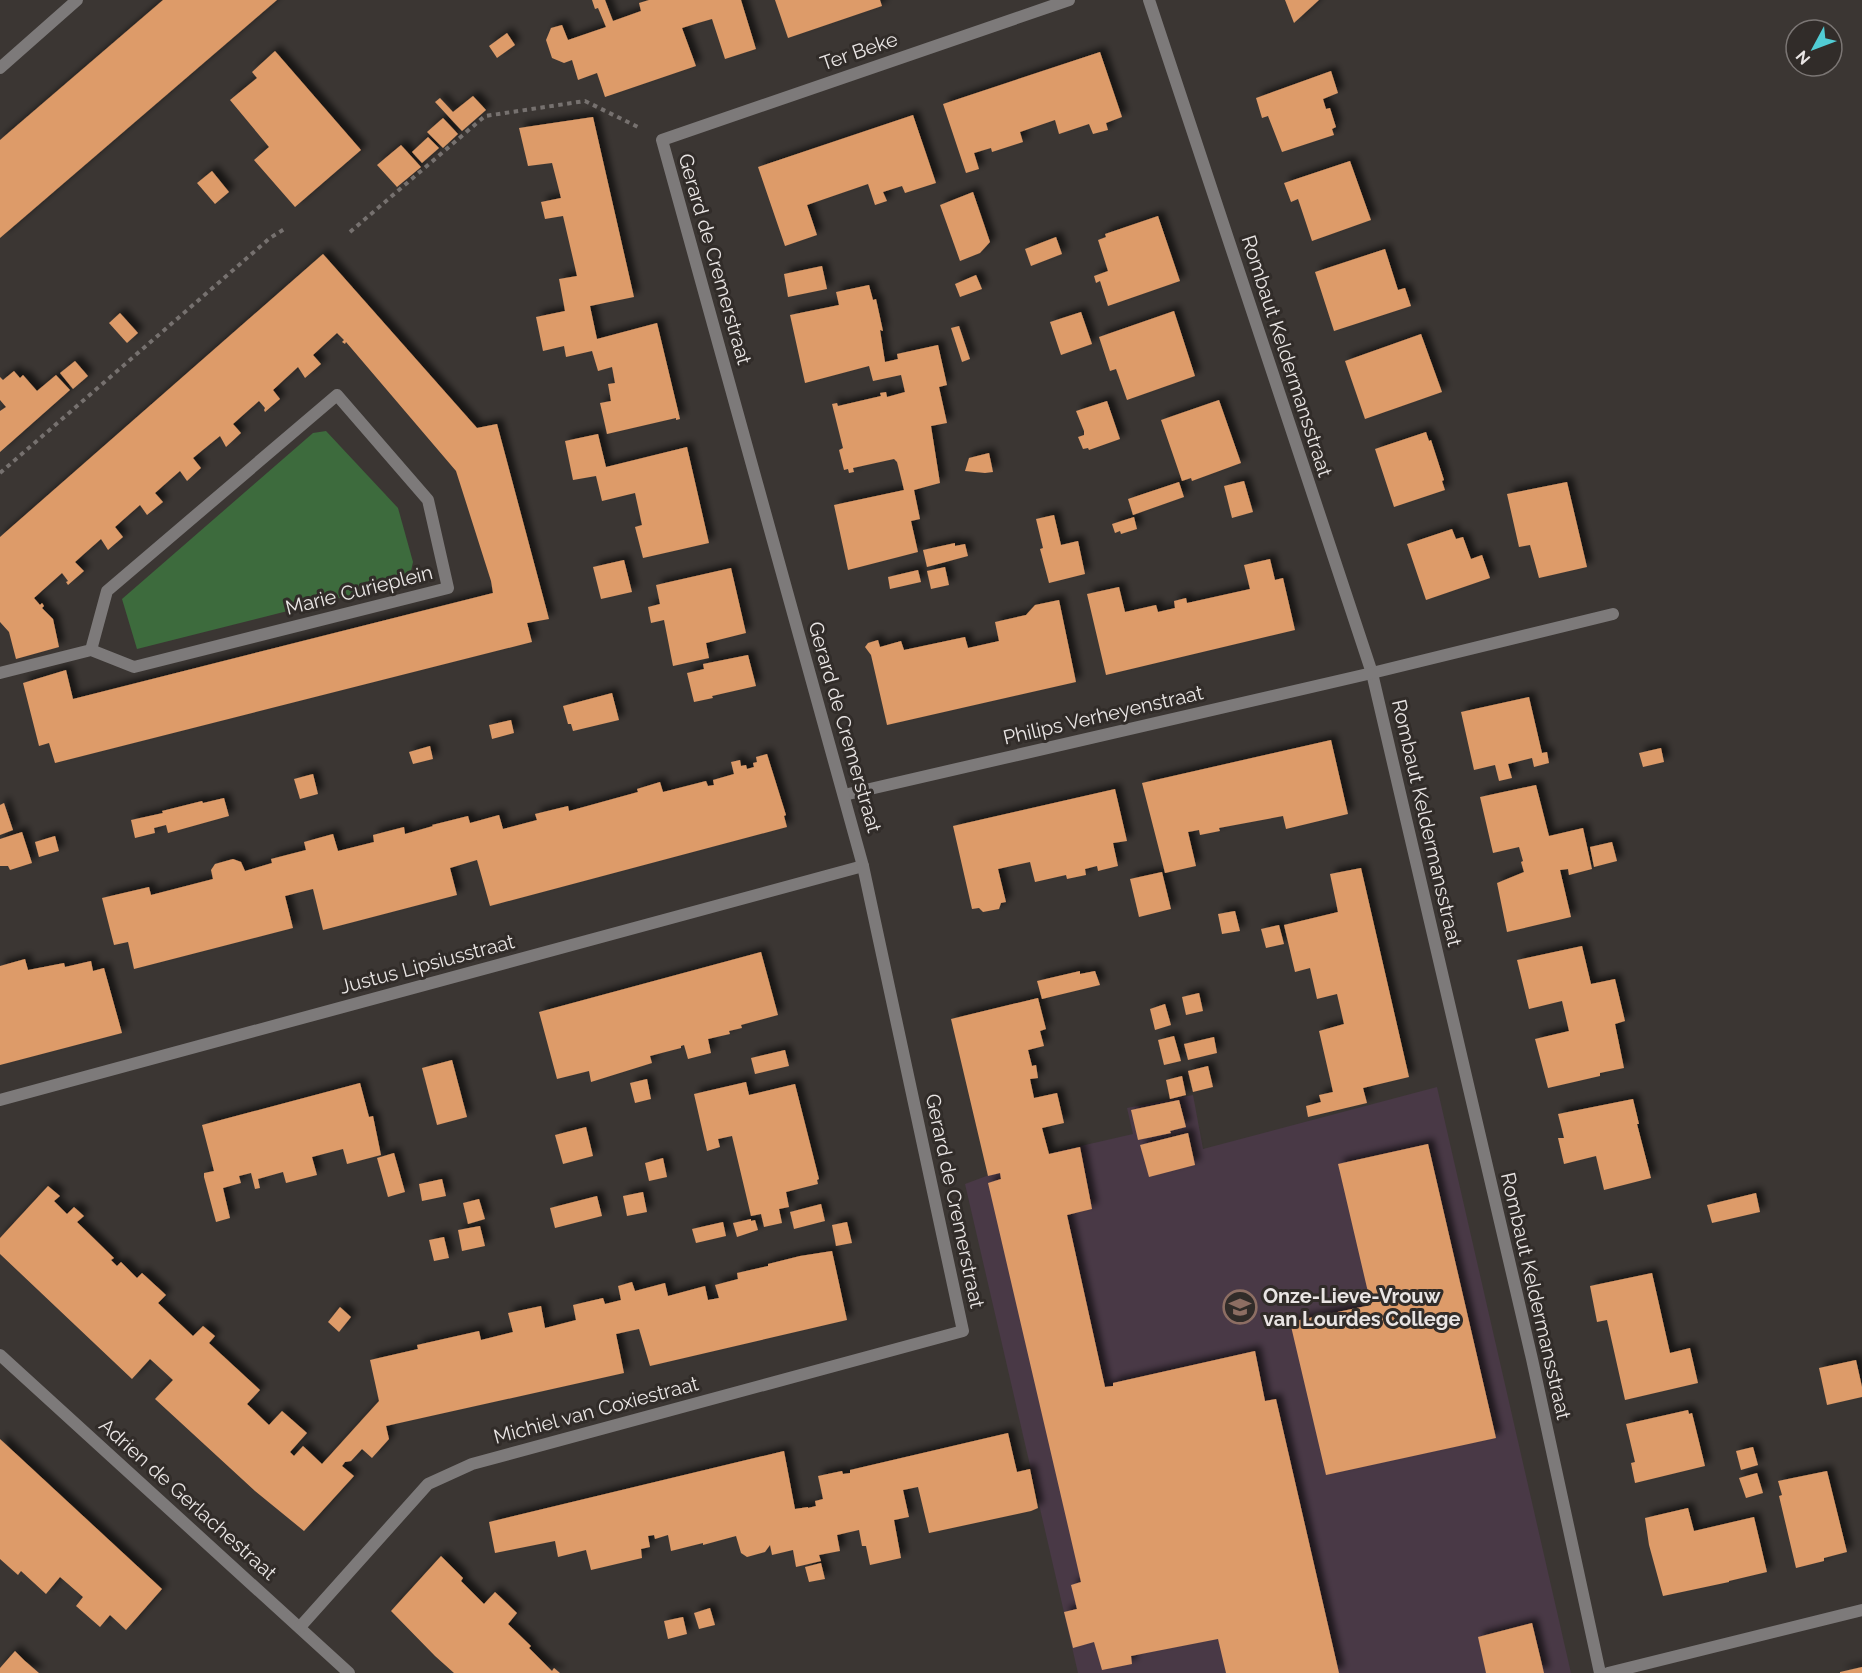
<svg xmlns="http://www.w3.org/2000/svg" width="1862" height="1673" font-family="Raleway,sans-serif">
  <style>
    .education { fill: #493946 }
    .green { fill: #3d6b3d }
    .building { fill: #dd9b69; filter: url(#shadow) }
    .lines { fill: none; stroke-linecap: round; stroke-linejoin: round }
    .path { stroke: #76716f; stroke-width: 4; stroke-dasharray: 4.5 4.5; stroke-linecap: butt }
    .minor { stroke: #7d7a7a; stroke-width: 12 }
    .tertiary { stroke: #7d7a7a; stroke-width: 12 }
    .labels { text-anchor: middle; stroke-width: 6; stroke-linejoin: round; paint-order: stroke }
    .street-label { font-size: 20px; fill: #e9e5e4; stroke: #312c29 }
    .poi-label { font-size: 20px; font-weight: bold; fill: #e9e5e4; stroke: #312c29; text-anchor: start }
  </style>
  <defs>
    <filter id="shadow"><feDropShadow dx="5.5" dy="-5.5" stdDeviation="3" flood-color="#0009"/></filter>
  </defs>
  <rect width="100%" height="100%" fill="#3b3633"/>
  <polygon class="education" points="1437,1087 1571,1673 1078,1673 965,1184 1046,1154 1133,1134 1127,1108 1193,1095 1203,1149"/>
  <polygon class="green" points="326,431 398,508 413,562 411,571 391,585 137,649 122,599 313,433"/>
  <g class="building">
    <polygon points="163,0 277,0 0,238 0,140"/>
    <polygon points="592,0 605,0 613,21 641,11 639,3 649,0 741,0 756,49 725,59 712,19 698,23 682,28 696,66 605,97 597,73 578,80 572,60 564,63 552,58 546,40 551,28 562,25 568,40 606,27 598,8 595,9"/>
    <polygon points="775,0 880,0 882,6 788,38"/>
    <polygon points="1285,0 1319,0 1294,23"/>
    <polygon points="507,33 515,45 497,58 489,46"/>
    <polygon points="275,51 361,150 295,207 254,160 269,147 230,100 257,78 252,72"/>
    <polygon points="1100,52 1122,117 1106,123 1108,130 1093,134 1089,124 1059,134 1055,120 1020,132 1023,142 992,152 991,148 974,153 979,169 966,173 943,104"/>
    <polygon points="1331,71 1338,93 1323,99 1326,109 1330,108 1336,127 1332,129 1334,135 1282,152 1268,116 1262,118 1256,98"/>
    <polygon points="473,96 486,110 462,131 435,102 440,98 453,112"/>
    <polygon points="913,115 936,183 905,193 902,186 883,192 887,201 875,205 868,184 807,205 817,235 785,246 758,167"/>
    <polygon points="593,117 634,297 590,306 597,339 657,323 680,419 676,420 676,418 607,434 600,403 611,401 608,384 615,383 612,367 598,371 592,351 566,357 564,346 543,351 536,317 565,311 559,279 577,276 563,216 545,219 541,202 561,198 552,163 528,166 519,128"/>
    <polygon points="443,118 458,134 443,148 427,132"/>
    <polygon points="428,137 439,148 422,163 412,152"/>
    <polygon points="401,145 421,167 397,187 377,165"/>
    <polygon points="1350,161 1371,220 1312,241 1298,199 1291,202 1284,183"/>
    <polygon points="212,171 229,192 215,204 197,183"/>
    <polygon points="973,192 990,242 980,253 960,261 940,205"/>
    <polygon points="1158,216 1180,281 1108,306 1100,281 1096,283 1094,276 1108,271 1098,240 1106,237 1105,234"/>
    <polygon points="1056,237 1062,254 1031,266 1025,249"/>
    <polygon points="1385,249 1398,290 1405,288 1411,306 1334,331 1315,272"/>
    <polygon points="323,254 477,428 497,424 549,619 527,623 532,642 55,763 49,743 39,746 23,683 66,670 73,699 493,593 491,581 456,471 346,342 345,344 342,342 344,340 337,333 313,355 321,364 305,378 298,367 273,390 280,399 265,412 264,410 265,408 259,401 233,424 241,433 226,447 220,436 193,458 201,468 187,481 180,471 155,493 163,502 147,515 140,505 115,527 123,537 108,550 101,539 75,562 84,571 68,585 66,582 68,581 62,573 34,598 40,605 42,603 44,606 42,608 53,619 59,647 16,659 9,632 0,622 0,537"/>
    <polygon points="822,266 827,289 788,297 784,274"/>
    <polygon points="976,275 982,289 960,297 955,284"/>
    <polygon points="869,285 873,300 876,299 883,331 880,330 885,362 898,359 897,354 938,345 947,385 939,387 947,423 931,426 940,483 914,490 920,519 911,521 918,552 848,570 834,505 904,490 897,462 894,459 853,468 854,472 849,473 848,469 844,470 839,450 843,448 832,404 837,403 838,406 881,396 880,393 886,392 887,397 905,392 901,375 873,381 869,366 805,383 790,315 839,305 836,292"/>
    <polygon points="1174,311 1195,376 1127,400 1116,369 1110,371 1099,337"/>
    <polygon points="1081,312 1092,344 1061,355 1050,322"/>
    <polygon points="120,313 138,333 127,343 109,323"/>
    <polygon points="959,326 970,359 962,362 951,328"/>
    <polygon points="1421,334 1442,392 1365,419 1345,361"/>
    <polygon points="75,361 88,376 73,389 60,373"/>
    <polygon points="14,371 20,378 23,375 37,391 56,375 70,390 0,452 0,411 6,407 0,400 0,377 3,380"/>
    <polygon points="1219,400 1241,463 1192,481 1191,478 1182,481 1161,420"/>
    <polygon points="1107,401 1120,439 1089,450 1088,448 1083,449 1078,437 1084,435 1084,431 1076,411"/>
    <polygon points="1426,432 1429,441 1431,440 1444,480 1442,481 1445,490 1394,507 1375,449"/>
    <polygon points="598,434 606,467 687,447 709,543 643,558 635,527 642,525 635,493 602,501 596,476 573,480 565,441"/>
    <polygon points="989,453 993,472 985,473 965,471 969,458"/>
    <polygon points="1244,481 1253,512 1232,518 1224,486"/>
    <polygon points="1179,482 1184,497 1133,515 1128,499"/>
    <polygon points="1567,482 1587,567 1539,578 1530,545 1519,547 1507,494"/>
    <polygon points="1054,515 1061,545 1078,541 1085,574 1049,583 1040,549 1043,548 1036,519"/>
    <polygon points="1134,517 1137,529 1121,534 1120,531 1115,533 1112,524"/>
    <polygon points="1452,529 1456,539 1463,537 1471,559 1482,555 1490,578 1426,600 1407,544"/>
    <polygon points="955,543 955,546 965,544 968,556 927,567 923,550"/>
    <polygon points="1270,559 1275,580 1283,578 1295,630 1106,675 1087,594 1119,587 1125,612 1156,605 1158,612 1175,608 1174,601 1186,598 1187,603 1250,589 1244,565"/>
    <polygon points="624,560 632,592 601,599 593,567"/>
    <polygon points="945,567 949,585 931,589 927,571"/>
    <polygon points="731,568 746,633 706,643 709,658 673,666 664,620 651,623 648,607 660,604 656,585"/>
    <polygon points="918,570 921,582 890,589 888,577"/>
    <polygon points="1059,600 1076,682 887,725 871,655 865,647 868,643 878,640 880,647 901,641 904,650 965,637 968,648 999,641 995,622 1026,615 1035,605"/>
    <polygon points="748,655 756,686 712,696 713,698 694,702 687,673 704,669 703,664"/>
    <polygon points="612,693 619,720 573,731 571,724 568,724 563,706"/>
    <polygon points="1529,697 1542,753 1547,752 1549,763 1534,767 1532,758 1508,764 1512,778 1499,781 1495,765 1474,770 1461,712"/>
    <polygon points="511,720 514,733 492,739 489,725"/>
    <polygon points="1331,740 1348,814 1286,829 1283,816 1219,828 1220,831 1200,835 1199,830 1188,832 1196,866 1165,873 1142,783"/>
    <polygon points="430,746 433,759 413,764 409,752"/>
    <polygon points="1661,748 1664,762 1643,767 1639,753"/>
    <polygon points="767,754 786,815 784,816 787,827 490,906 477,860 450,868 457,895 323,930 313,889 285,896 293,928 134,969 128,942 114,945 102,898 149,887 151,895 213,879 211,870 215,864 233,859 241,862 245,871 272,863 271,859 306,850 304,842 333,834 338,851 374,842 373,835 404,827 405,834 433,826 432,825 468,816 470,823 499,815 503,829 537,820 535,814 568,806 569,811 638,792 637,789 660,782 663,792 706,781 708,786 714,785 713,780 734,774 731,762 740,760 741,766 746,765 747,769 754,767 753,763 757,762 756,757"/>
    <polygon points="313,774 318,794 300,799 294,779"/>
    <polygon points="1536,785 1549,836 1583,828 1592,869 1569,875 1568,869 1560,870 1571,917 1507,932 1497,883 1524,872 1521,862 1523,861 1519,847 1493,853 1480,797"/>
    <polygon points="1115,789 1127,841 1113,843 1118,866 1098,871 1097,866 1085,869 1086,875 1067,879 1066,875 1035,882 1030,862 998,869 1006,902 1001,903 999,909 983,912 979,908 972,909 953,826"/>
    <polygon points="224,798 229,816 168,833 166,825 154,828 155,833 135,838 131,820 163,813 162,811 202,801 203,803"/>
    <polygon points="4,803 13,830 0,835 0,805"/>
    <polygon points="22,832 32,863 10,870 8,866 0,866 0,839"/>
    <polygon points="55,836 59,851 39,857 35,842"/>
    <polygon points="1612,842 1617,861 1594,867 1590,847"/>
    <polygon points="1361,868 1409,1077 1363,1088 1367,1103 1308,1117 1306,1106 1321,1102 1319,1095 1333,1092 1319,1031 1344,1024 1337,994 1317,999 1310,968 1295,972 1284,925 1338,912 1330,874"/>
    <polygon points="1162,872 1171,909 1139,917 1130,879"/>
    <polygon points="1235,911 1240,931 1222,934 1218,914"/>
    <polygon points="1279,925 1284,944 1266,948 1261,929"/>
    <polygon points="1582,946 1591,984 1615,979 1625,1021 1615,1024 1624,1068 1600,1073 1600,1076 1548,1088 1535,1039 1569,1031 1562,1001 1529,1009 1517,960"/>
    <polygon points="761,952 778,1015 741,1025 742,1028 729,1031 730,1034 708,1039 711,1053 688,1059 684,1045 681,1046 681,1048 650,1056 652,1063 591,1082 589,1071 557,1079 539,1012"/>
    <polygon points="25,959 28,970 64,963 65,967 91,961 93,971 104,968 122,1033 0,1065 0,966"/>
    <polygon points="1080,971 1080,974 1095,971 1100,985 1042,999 1037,981"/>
    <polygon points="1199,993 1203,1011 1186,1015 1182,997"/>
    <polygon points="1038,998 1046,1029 1040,1031 1044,1046 1028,1050 1032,1066 1036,1065 1038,1078 1030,1079 1034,1098 1057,1093 1064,1123 1042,1128 1049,1154 1080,1147 1092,1209 1067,1215 1105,1387 1113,1386 1113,1383 1255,1351 1265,1401 1276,1399 1339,1673 1226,1673 1218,1639 1131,1656 1132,1664 1102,1670 1094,1642 1073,1648 1064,1612 1077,1609 1071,1585 1081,1582 988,1183 1001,1179 1000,1173 988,1176 951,1019"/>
    <polygon points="1165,1004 1171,1025 1155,1030 1150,1009"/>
    <polygon points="1174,1036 1181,1061 1164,1065 1158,1040"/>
    <polygon points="1214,1037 1217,1053 1188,1060 1184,1044"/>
    <polygon points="785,1050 789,1066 755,1074 751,1058"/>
    <polygon points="452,1060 467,1117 437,1125 422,1068"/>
    <polygon points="1208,1066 1213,1087 1193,1092 1188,1071"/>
    <polygon points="1182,1076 1186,1095 1170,1099 1166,1080"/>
    <polygon points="647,1079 651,1099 635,1103 630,1083"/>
    <polygon points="746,1082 749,1095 795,1084 819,1179 817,1180 818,1184 786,1192 789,1207 779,1209 782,1223 764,1227 761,1214 751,1216 732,1136 718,1139 720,1147 707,1151 694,1094"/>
    <polygon points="360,1083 369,1117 373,1116 381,1155 347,1164 343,1149 312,1157 317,1175 286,1183 283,1172 258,1179 260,1188 255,1189 251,1173 239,1176 241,1183 223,1188 230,1218 216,1222 204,1177 204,1173 214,1171 202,1125"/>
    <polygon points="1633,1099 1639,1124 1637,1124 1651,1178 1604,1190 1596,1156 1564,1164 1558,1138 1564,1138 1558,1114"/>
    <polygon points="1179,1100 1186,1127 1170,1131 1171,1133 1138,1140 1131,1110"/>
    <polygon points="586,1127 593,1156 563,1164 555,1135"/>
    <polygon points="1188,1133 1195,1165 1149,1177 1140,1145"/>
    <polygon points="1428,1144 1496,1438 1326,1475 1290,1322 1371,1305 1338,1164"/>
    <polygon points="394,1153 405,1192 388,1197 377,1158"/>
    <polygon points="663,1158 667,1177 649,1181 645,1163"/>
    <polygon points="442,1179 446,1196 422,1201 419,1184"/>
    <polygon points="48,1186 60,1196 54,1201 67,1214 74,1207 84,1216 77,1222 114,1258 111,1260 117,1266 121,1262 137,1278 142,1273 166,1295 158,1303 193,1336 203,1326 215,1336 209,1343 260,1390 247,1404 269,1425 282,1411 307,1433 290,1452 294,1456 303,1446 322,1464 379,1401 370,1360 418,1349 417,1345 479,1331 481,1340 513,1332 508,1313 541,1306 545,1328 576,1320 573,1305 603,1298 605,1304 621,1300 618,1286 632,1282 635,1291 665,1283 668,1296 705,1286 708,1300 719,1298 715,1285 738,1279 737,1273 768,1266 768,1264 800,1256 832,1251 847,1320 650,1366 639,1329 616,1334 624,1373 386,1426 389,1439 372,1458 362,1449 351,1461 345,1462 342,1466 354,1476 304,1531 255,1491 155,1399 173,1380 150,1359 132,1379 0,1254 0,1238"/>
    <polygon points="643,1192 647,1212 627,1216 623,1196"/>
    <polygon points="1756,1193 1760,1212 1712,1223 1707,1205"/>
    <polygon points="597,1196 602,1216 555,1228 550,1208"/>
    <polygon points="479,1199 485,1219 468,1224 463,1203"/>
    <polygon points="821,1204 825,1221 794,1229 790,1212"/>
    <polygon points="751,1219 751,1221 755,1220 758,1230 737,1237 733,1223"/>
    <polygon points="723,1222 726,1236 696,1243 692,1229"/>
    <polygon points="847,1222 852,1243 836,1246 832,1225"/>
    <polygon points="480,1226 485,1246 462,1251 458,1230"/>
    <polygon points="444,1237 449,1258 434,1261 429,1240"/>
    <polygon points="1652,1273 1670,1353 1690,1348 1698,1383 1625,1400 1607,1320 1597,1322 1590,1286"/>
    <polygon points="340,1307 351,1317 339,1332 328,1322"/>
    <polygon points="1856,1360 1862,1387 1862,1397 1827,1405 1819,1368"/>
    <polygon points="1688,1410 1689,1414 1692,1413 1705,1466 1635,1483 1631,1463 1635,1462 1626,1424"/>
    <polygon points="1008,1433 1017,1472 1030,1469 1038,1508 1031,1511 929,1533 918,1487 903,1490 909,1517 894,1520 901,1558 870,1565 866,1546 862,1546 859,1530 837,1535 840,1551 819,1555 821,1561 796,1567 793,1550 772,1555 770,1545 765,1552 747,1557 741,1553 736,1536 703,1545 703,1543 671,1551 668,1535 655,1539 654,1535 648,1536 650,1547 641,1549 642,1558 591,1570 586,1550 558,1557 555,1541 495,1553 489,1522 784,1451 795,1509 808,1507 808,1508 816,1506 815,1501 823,1499 818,1476 842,1471 843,1474 850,1473 850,1470"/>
    <polygon points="0,1439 162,1589 126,1630 110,1615 100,1627 76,1606 83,1597 60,1577 46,1594 21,1571 18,1575 0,1559"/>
    <polygon points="1753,1447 1758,1465 1741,1470 1736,1451"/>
    <polygon points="1827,1471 1847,1552 1824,1558 1824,1561 1796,1568 1779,1496 1782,1495 1778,1481"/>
    <polygon points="1757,1473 1763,1493 1746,1498 1739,1478"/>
    <polygon points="1688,1508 1694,1531 1754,1517 1767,1572 1729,1581 1729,1582 1663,1596 1649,1545 1645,1518"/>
    <polygon points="441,1556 463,1578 461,1581 484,1604 495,1592 517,1613 508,1624 531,1646 529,1648 552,1671 554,1668 560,1673 454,1673 435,1656 391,1611"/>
    <polygon points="821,1563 825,1579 809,1582 805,1567"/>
    <polygon points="710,1608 715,1625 699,1629 694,1613"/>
    <polygon points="683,1617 687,1634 668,1639 664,1621"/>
    <polygon points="1532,1623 1544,1673 1486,1673 1478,1637"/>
    <polygon points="15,1651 25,1661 39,1673 0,1673 0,1668"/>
    <polygon points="1862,1667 1862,1673 1840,1673 1840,1672"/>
  </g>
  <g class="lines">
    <g class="path">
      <polyline points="350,232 485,116 585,101 640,128"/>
      <polyline points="0,473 270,238 286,228"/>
    </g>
    <g class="minor">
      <polyline points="1149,0 1372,673 1532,1359 1600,1673"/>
      <polyline points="0,673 91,650 134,667 448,588 428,500 337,395 107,591 91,650"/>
      <polyline points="844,795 1372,673 1613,614"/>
      <polyline points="0,1100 863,866"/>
      <polyline points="0,1355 349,1673"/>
      <polyline points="300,1627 428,1484 472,1464 963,1331 863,866 662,140 1069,0"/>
      <polyline points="1608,1673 1862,1610"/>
    </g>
    <polyline class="tertiary" points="0,68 77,0"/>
  </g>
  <defs>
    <g id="school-ring" transform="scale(1.725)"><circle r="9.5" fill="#312c29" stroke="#8d6e63" stroke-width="1.5"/><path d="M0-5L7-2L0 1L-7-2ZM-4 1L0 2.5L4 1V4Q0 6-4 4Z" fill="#8d6e63"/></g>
  </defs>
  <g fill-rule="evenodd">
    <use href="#school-ring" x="1240" y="1307"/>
  </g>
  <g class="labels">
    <g class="street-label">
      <text transform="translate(859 51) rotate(-19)" y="7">Ter Beke</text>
      <text transform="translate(715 259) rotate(74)" y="7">Gerard de Cremerstraat</text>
      <text transform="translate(1287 356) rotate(72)" y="7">Rombaut Keldermansstraat</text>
      <text transform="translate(359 590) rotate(-14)" y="7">Marie Curieplein</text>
      <text transform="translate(1103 715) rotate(-13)" y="7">Philips Verheyenstraat</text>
      <text transform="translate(845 727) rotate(74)" y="7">Gerard de Cremerstraat</text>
      <text transform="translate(1427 823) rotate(77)" y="7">Rombaut Keldermansstraat</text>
      <text transform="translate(427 964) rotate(-15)" y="7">Justus Lipsiusstraat</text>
      <text transform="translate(955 1201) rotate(78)" y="7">Gerard de Cremerstraat</text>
      <text transform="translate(1536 1296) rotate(77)" y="7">Rombaut Keldermansstraat</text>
      <text transform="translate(596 1410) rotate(-15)" y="7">Michiel van Coxiestraat</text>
      <text transform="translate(188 1499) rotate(42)" y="7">Adrien de Gerlachestraat</text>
    </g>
    <g class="poi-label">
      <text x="1263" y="1303">Onze-Lieve-Vrouw<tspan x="1263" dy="23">van Lourdes College</tspan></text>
    </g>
  </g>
  <g transform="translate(1814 48) rotate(229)"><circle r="28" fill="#312c29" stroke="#7b7674" stroke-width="1.5"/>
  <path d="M0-4.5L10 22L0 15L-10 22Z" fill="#51ccd4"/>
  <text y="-9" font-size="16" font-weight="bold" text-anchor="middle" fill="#e9e5e4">N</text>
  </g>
</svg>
